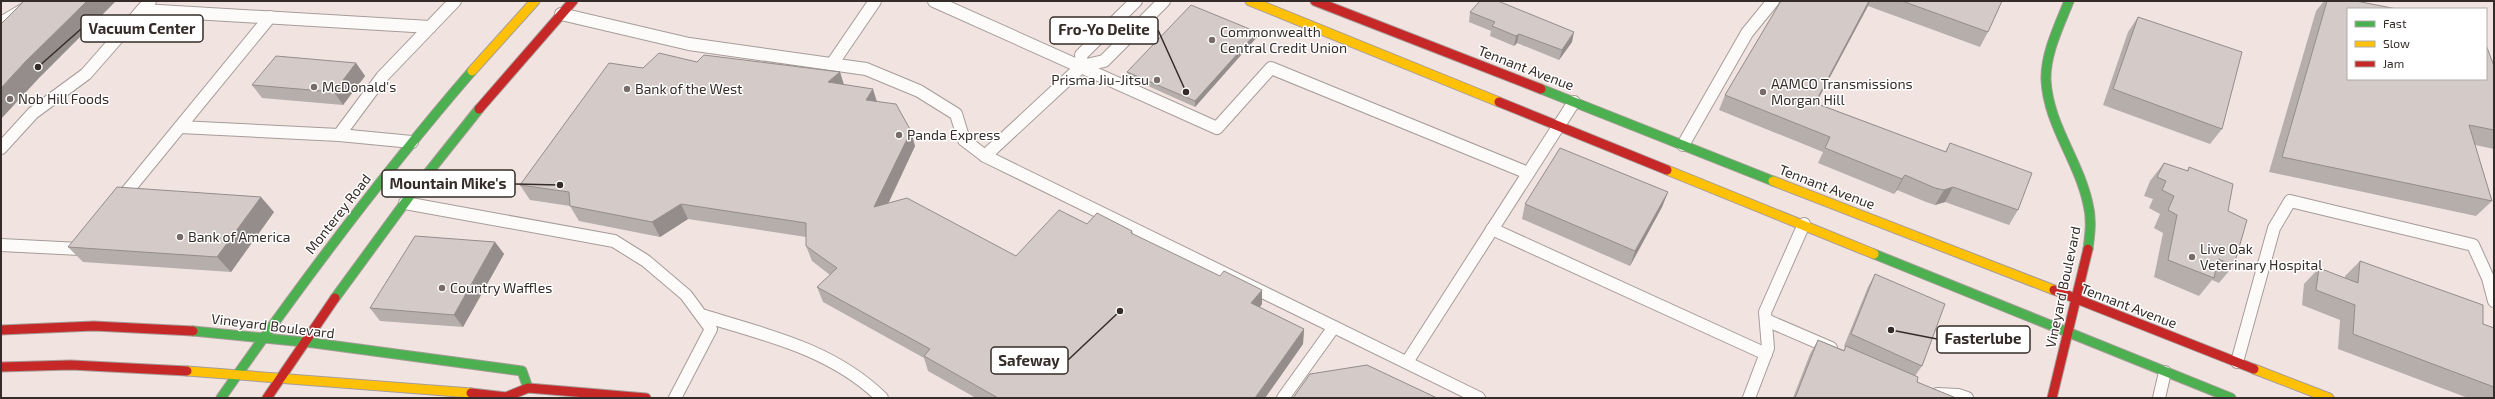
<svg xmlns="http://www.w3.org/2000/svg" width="2495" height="399" font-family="'Exo 2',sans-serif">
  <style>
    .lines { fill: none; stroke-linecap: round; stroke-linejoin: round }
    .lane-casing { stroke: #a69c99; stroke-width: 14 }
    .fast-casing { stroke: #a69c99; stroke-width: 11 }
    .slow-casing { stroke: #a69c99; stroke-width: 11 }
    .jam-casing { stroke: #a69c99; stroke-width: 11 }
    .lane { stroke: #fdfbfa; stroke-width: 12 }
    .fast { stroke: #4caf50; stroke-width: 9 }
    .slow { stroke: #ffc107; stroke-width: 9 }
    .jam { stroke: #c62828; stroke-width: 9 }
    .wall { fill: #b6aeab }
    .shaded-wall { fill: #948d8b }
    .building { fill: #d4cac7; stroke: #948d8b }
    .poi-dot { fill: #776c69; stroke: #fff; stroke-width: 1.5 }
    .labels { text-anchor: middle; stroke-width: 3; stroke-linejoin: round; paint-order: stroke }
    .poi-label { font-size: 14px; fill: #352c29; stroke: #fff; text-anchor: start }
    .street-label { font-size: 14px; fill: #352c29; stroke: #fff }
    .leader { fill: none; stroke: #352c29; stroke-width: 1.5 }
    .callout-dot { fill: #352c29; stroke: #fff; stroke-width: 1.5 }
    .callout { fill: #fff; stroke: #352c29; stroke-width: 1.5 }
    .callout-label { font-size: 15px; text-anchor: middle; font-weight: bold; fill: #352c29 }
  </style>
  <rect width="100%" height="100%" fill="#f1e4e0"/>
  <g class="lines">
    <g class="lane-casing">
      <g id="lane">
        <polyline points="934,1 1217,128 1271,68 1528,173"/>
        <polyline points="1136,1 1081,55 1082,66 1104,61 1164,1"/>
        <polyline points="142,10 430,27"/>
        <polyline points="561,14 689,44 866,69 919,91 956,114 964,140 985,156 1479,398"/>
        <polyline points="1,23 38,1"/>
        <polyline points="832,64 875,1"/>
        <polyline points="180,127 339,135 412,142"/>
        <polyline points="339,135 382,77 455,1"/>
        <polyline points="1683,145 1747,33 1773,1"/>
        <polyline points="1,148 33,113 86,74 150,1"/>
        <polyline points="985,156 1082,66"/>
        <polyline points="120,200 270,17"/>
        <polyline points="405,203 614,241 646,261 686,295 711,329 675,398"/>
        <polyline points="1492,229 1766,354"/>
        <polyline points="1,245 80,249 83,245"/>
        <path d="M701,315C766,335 832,349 882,398"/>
        <polyline points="1766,320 1831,348"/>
        <polyline points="1407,362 1574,102"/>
        <polyline points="2237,362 2274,228 2290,201 2473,245 2488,278 2494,301"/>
        <polyline points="1937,394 1958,395 1967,398"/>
        <polyline points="1283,398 1334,327"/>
        <polyline points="1749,398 1768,348 1765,312 1804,224"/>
        <polyline points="2159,398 2165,372"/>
      </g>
    </g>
    <g class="fast-casing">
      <g id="fast">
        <path d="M2069,1C2060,24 2045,54 2046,80C2048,124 2079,161 2088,204C2092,219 2090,234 2088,249"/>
        <polyline points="1541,89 1773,181"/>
        <polyline points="1874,254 2231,398"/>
        <polyline points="335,298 412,193 479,109"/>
        <polyline points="193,331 314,343 522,371 528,388"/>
        <path d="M221,398C300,285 382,175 472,71"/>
      </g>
    </g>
    <g class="slow-casing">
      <g id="slow">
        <polyline points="1250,1 1499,102"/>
        <polyline points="472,71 535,1"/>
        <polyline points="1667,170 1874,254"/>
        <polyline points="1773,181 2054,290"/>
        <polyline points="2254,369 2329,398"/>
        <polyline points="187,371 471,393"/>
      </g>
    </g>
    <g class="jam-casing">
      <g id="jam">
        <polyline points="1315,1 1541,89"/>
        <polyline points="1499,102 1667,170"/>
        <polyline points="479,109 573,1"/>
        <polyline points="2054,290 2254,369"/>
        <polyline points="1,330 94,326 193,331"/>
        <polyline points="1,367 71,365 187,371"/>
        <polyline points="471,393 506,397 528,388 646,398"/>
        <polyline points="267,398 335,298"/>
        <polyline points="2052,398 2088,249"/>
      </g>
    </g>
    <use href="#lane" class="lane"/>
    <use href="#fast" class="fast"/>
    <use href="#slow" class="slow"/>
    <use href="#jam" class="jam"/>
  </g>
  <g class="wall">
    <polygon points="1781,1 2002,1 1988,32 1980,47 1868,6 1816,103 1945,152 1950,143 2018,210 2009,225 1945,202 1935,205 1926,202 1897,190 1894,194 1818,163 1823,152 1719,110 1725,95"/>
    <polygon points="2324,1 2356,1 2494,66 2494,149 2475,145 2492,201 2476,216 2269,172 2316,11"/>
    <polygon points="1470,12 1572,42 1559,60 1517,43 1514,46 1490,36 1491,31 1469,22"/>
    <polygon points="2138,17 2222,129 2210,144 2103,105 2128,32"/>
    <polygon points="1257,32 1257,37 1195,107 1128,77 1127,72"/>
    <polygon points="697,62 840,72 843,84 877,101 915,146 888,204 1016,256 1087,224 1132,231 1133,234 1262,304 1260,307 1304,329 1303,344 1265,398 976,398 928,371 924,358 823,302 817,287 830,275 812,261 806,246 806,237 688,219 660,237 579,221 570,206 530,200 520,185 643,68"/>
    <polygon points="356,63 365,76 343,105 262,98 252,85"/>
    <polygon points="2164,163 2187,171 2189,167 2228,211 2234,265 2219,283 2212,280 2199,296 2154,277 2163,233 2154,228 2160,214 2149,208 2153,199 2144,196 2150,181"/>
    <polygon points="1668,192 1662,207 1630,266 1522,219 1525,204"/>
    <polygon points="274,212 231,272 83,262 68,247"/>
    <polygon points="495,242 504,254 463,327 380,321 370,308"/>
    <polygon points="2360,261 2483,324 2494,328 2494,398 2468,398 2338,349 2340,320 2302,305 2304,284 2319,268 2345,278 2345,276"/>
    <polygon points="1875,274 1922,366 1915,376 1917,382 1956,398 1793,398 1810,354 1818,340 1844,350 1845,347 1844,346 1868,287"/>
  </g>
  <g class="shaded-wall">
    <polygon points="87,1 116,1 39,78 1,119 1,88 25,62"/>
    <polygon points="1869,1 1870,1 1868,6 1808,118 1815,103"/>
    <polygon points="1257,32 1257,37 1195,107 1195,101"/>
    <polygon points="1574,32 1572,42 1559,60 1562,50"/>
    <polygon points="1519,34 1517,43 1514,46 1516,36"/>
    <polygon points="356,63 365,76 343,105 334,92"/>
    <polygon points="840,72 845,88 828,82"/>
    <polygon points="873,89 878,105 866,100"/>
    <polygon points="911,131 915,146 879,223 874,207"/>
    <polygon points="1905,175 1897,190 1894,194 1902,179"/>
    <polygon points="1953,187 1945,202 1935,205 1944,190"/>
    <polygon points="1668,192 1662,207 1630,266 1635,251"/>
    <polygon points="261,197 274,212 231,272 217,257"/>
    <polygon points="681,204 688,219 660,237 652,222"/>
    <polygon points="495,242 504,254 463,327 454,315"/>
    <polygon points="1262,290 1262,304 1251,318 1251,303"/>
    <polygon points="1304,329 1303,344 1265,398 1255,398"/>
  </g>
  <g class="building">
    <polygon points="24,1 87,1 25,62 1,88 1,24"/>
    <polygon points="1480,1 1498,1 1574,32 1562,50 1519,34 1516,36 1492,26 1495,22 1470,12"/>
    <polygon points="1781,1 1869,1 1815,103 1946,152 1950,143 2032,173 2018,210 1953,187 1944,190 1935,188 1905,175 1902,179 1825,148 1830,137 1725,95"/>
    <polygon points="1902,1 2002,1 1988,32"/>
    <polygon points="2327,1 2356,1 2397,9 2348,9 2348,79 2486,79 2486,45 2494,66 2494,130 2469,125 2492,201 2282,157"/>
    <polygon points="1191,5 1257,32 1195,101 1127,72"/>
    <polygon points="2138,17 2242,52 2222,129 2113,89"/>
    <polygon points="659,53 697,62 704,55 840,72 828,82 873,89 866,100 896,104 911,131 874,207 907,198 1016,256 1059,210 1087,224 1097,213 1132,231 1131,233 1220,276 1224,271 1262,290 1251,303 1304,329 1255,398 998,398 924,356 930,349 817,287 837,268 806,246 806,223 681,204 652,222 570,206 569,192 520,185 609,63 643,68"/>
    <polygon points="276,56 356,63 334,92 252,85"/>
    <polygon points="1560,148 1668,192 1635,251 1525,204"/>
    <polygon points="2164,163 2188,171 2189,167 2233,184 2228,211 2247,220 2234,265 2218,259 2214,278 2168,260 2177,215 2168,210 2174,196 2162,190 2166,181 2157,177"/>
    <polygon points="117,187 261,197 217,257 68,247"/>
    <polygon points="415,236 495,242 454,315 370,308"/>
    <polygon points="2360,261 2483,305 2483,324 2494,328 2494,387 2353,334 2355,305 2316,290 2319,268 2358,283"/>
    <polygon points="1875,274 1945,304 1922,366 1851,334"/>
    <polygon points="1818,340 1844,351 1846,346 1918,377 1917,382 1956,398 1795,398"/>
    <polygon points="1367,365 1437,398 1293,398 1310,374"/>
  </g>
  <g class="poi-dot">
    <circle cx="1212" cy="40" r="4"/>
    <circle cx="1157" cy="80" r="4"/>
    <circle cx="314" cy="87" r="4"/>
    <circle cx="627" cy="89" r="4"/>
    <circle cx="1763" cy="92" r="4"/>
    <circle cx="10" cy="99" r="4"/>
    <circle cx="899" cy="135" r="4"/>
    <circle cx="180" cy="237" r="4"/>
    <circle cx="2192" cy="257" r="4"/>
    <circle cx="442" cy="288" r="4"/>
  </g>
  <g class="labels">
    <g class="poi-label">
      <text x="1220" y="37">Commonwealth<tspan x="1220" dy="16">Central Credit Union</tspan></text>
      <text x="1149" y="85" text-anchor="end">Prisma Jiu-Jitsu</text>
      <text x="1771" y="89">AAMCO Transmissions<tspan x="1771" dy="16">Morgan Hill</tspan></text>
      <text x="322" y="92">McDonald's</text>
      <text x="635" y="94">Bank of the West</text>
      <text x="18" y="104">Nob Hill Foods</text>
      <text x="907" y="140">Panda Express</text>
      <text x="188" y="242">Bank of America</text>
      <text x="2200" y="254">Live Oak<tspan x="2200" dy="16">Veterinary Hospital</tspan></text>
      <text x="450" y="293">Country Waffles</text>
    </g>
    <g class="street-label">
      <text transform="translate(1526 68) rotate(21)" y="5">Tennant Avenue</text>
      <text transform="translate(1827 187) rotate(21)" y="5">Tennant Avenue</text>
      <text transform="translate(338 214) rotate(-52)" y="5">Monterey Road</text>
      <text transform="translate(2063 287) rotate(-78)" y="5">Vineyard Boulevard</text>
      <text transform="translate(2129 306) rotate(21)" y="5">Tennant Avenue</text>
      <text transform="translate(273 326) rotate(7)" y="5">Vineyard Boulevard</text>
    </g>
  </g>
  <path class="leader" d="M38 67L81 29M1186 92L1158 30M560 185L515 184M1891 330L1937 339M1120 311L1068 360"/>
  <g class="callout-dot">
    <circle cx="38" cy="67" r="4"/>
    <circle cx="1186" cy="92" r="4"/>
    <circle cx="560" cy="185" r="4"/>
    <circle cx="1891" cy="330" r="4"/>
    <circle cx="1120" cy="311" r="4"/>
  </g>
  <g class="callout">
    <rect x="81" y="15" width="122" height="27" rx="4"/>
    <rect x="1050" y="17" width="108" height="27" rx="4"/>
    <rect x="382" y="170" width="133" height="27" rx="4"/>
    <rect x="1937" y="326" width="93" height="27" rx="4"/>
    <rect x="991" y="347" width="77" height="27" rx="4"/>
  </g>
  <g class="callout-label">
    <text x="142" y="34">Vacuum Center</text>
    <text x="1104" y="35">Fro-Yo Delite</text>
    <text x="448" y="189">Mountain Mike's</text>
    <text x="1983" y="344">Fasterlube</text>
    <text x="1029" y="366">Safeway</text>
  </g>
  <rect width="2495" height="399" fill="none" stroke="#352c29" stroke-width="4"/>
  <rect x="2347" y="8" width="140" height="72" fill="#ffffff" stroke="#aeaba9"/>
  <rect x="2355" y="21" width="20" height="6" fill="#4caf50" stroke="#aeaba9"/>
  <text x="2383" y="28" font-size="12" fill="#352c29">Fast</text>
  <rect x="2355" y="41" width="20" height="6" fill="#ffc107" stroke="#aeaba9"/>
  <text x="2383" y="48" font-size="12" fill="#352c29">Slow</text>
  <rect x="2355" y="61" width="20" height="6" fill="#c62828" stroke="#aeaba9"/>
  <text x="2383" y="68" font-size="12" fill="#352c29">Jam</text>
</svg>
